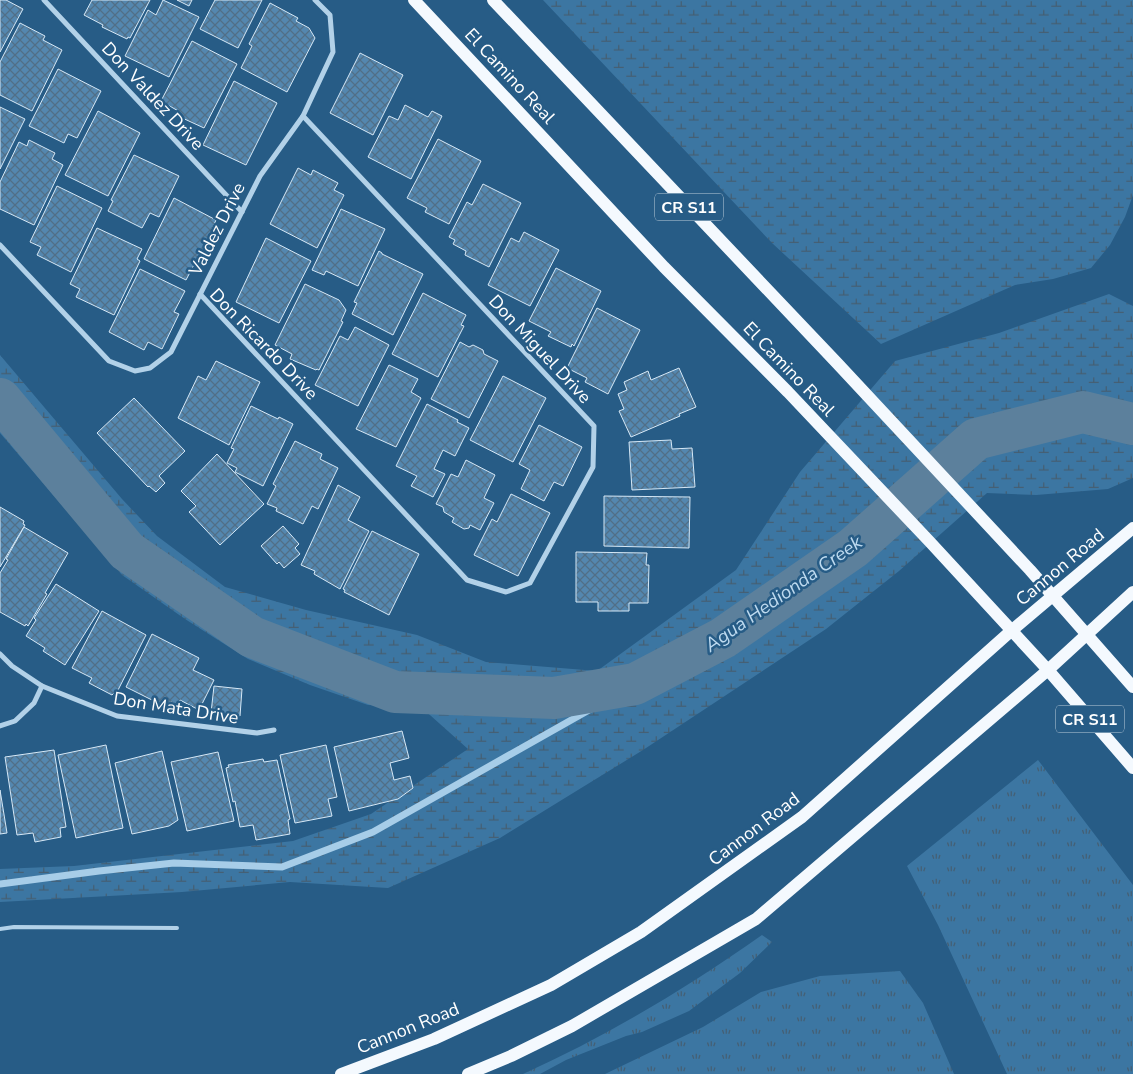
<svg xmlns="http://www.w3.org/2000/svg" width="1133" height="1074" font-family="'Nunito Sans',sans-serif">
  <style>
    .grass { fill: url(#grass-tufts) }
    .wetland { fill: url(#wetland-marsh) }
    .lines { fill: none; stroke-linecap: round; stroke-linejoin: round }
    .stream { stroke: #a7cde8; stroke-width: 7 }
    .river { stroke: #5c809c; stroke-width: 42 }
    .building { fill: url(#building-cross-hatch); stroke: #d6e8f6 }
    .service { stroke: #b2d1e8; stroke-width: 4 }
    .minor { stroke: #b2d1e8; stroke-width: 5 }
    .primary { stroke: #f4f9fe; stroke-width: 12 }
    .labels { text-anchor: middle; stroke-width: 5; stroke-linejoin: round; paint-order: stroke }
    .shield { fill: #275c86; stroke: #becedb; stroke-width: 1 }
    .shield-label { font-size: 16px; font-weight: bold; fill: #fff }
    .street-label { font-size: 18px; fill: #fff; stroke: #275c86 }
    .water-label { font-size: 19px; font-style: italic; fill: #bedaef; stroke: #275c86 }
  </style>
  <defs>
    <pattern id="grass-tufts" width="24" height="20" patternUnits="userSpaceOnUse" patternTransform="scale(1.25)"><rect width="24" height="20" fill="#3c76a2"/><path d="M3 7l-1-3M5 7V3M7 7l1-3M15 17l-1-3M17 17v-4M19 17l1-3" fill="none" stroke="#455f73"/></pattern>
    <pattern id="wetland-marsh" width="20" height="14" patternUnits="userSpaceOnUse" patternTransform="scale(1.25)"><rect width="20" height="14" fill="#3c76a2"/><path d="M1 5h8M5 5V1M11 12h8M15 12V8" fill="none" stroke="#455f73"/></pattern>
    <pattern id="building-cross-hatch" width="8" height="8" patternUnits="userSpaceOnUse" patternTransform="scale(1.25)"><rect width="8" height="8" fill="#5487af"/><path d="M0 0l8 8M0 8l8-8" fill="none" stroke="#516f87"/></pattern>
  </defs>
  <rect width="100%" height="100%" fill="#275c86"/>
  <g class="grass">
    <polygon points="1038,760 1133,885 1133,1074 1007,1074 938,925 907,866"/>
    <path d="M762,935L772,942L740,973L689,1011L642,1032L626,1036L566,1060L540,1074H523C607,1036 687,988 762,935Z"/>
    <polygon points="900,971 923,1003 954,1074 605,1074 703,1027 761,992 820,976"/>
  </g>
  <g class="wetland">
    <polygon points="543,0 1133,0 1133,195 1125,217 1110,245 1091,268 1053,279 1015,285 881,344 772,243"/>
    <polygon points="1109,294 1133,306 1133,478 1108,489 1036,495 987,493 899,571 826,629 643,750 500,838 388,888 290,882 182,892 0,902 0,869 74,866 293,841 371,814 468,749 421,707 368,705 310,685 248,659 185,619 122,575 0,433 0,355 122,499 157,536 225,587 306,610 417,635 486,662 597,671 736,570 800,472 895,361 999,333"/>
  </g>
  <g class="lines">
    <polyline class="stream" points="0,884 99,871 174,863 282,867 373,832 635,684"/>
    <polyline class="river" points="0,399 127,551 252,637 395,692 554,698 635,684 723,638 853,548 976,439 1083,412 1133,424"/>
  </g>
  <g class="building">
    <polygon points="0,0 6,0 23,9 0,52"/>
    <polygon points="92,0 150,0 130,38 128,37 127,39 102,27 103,25 84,15"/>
    <polygon points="163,0 199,17 169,77 125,56 148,10 156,15"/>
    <polygon points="177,0 192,0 189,6"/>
    <polygon points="215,0 262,0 238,48 200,29"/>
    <polygon points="270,3 298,18 296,21 309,28 315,38 287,92 241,68 252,46 249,44"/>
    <polygon points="20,23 45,36 43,40 62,50 32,111 0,95 0,62"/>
    <polygon points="192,41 237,64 204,128 178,116 180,112 161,101"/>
    <polygon points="360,53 403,75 373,135 330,113"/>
    <polygon points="58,69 101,91 77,138 68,134 64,143 29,126"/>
    <polygon points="234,81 277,103 246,165 203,145"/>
    <polygon points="405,105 428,117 432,111 442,116 411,179 368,157 389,116 398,120"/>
    <polygon points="0,107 25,119 0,169"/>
    <polygon points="98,111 140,133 108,196 65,175"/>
    <polygon points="438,139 481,161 449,224 425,212 427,208 407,198"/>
    <polygon points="29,140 55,153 52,159 63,165 34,225 0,209 0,182 19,142 27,146"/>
    <polygon points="134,155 179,176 159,217 150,213 142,228 108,211 113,201 111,200"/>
    <polygon points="298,168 311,175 313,170 338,183 334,190 344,195 317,248 270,224"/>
    <polygon points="483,184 521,203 489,267 465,255 466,251 453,244 455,240 449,237 467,202 472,205"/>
    <polygon points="57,186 102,208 71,272 37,255 41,247 30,242"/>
    <polygon points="174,198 216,220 212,229 218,232 203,262 197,259 186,280 144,259"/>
    <polygon points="341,209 385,229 358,286 326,271 324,275 312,270"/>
    <polygon points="97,228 142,249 137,259 140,261 114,315 76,297 80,289 70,284"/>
    <polygon points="524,232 559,250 530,306 488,285 511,238 519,242"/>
    <polygon points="266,238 311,261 279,323 236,302"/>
    <polygon points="379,251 382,253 382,254 423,274 393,335 352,314 357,303 354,302"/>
    <polygon points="556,268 601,291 574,346 572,344 571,347 548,336 551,332 529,321"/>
    <polygon points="140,269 185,291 174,312 179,314 162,349 148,342 144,350 109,332"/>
    <polygon points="305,284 339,300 346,310 341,321 343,322 319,370 317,369 316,370 290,359 292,354 275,345"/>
    <polygon points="423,293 466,315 461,325 464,326 438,377 392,354"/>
    <polygon points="597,308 640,330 608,394 585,382 587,378 567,368"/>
    <polygon points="355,327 389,345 358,406 315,385 340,336 348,340"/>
    <polygon points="460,342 469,347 473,345 483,350 484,354 498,361 469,418 431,399"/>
    <polygon points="216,361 260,382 229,445 178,418 198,376 206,380"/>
    <polygon points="389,365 418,379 411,392 421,398 396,447 356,429"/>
    <polygon points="679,368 696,407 679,414 680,416 631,437 619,411 624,409 618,394 627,390 624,382 648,371 651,380"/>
    <polygon points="503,376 546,398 513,462 470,440"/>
    <polygon points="134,398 185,451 159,476 165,483 156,492 149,486 148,487 97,433"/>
    <polygon points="427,404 458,420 457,422 469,428 455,456 443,450 434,469 445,474 433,497 411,486 417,476 396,466"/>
    <polygon points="251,406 278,419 279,417 293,424 263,486 235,472 237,468 227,463 234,449 231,448"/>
    <polygon points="539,425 582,447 563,486 554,482 544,501 521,489 530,470 519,464"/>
    <polygon points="671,440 672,449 692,448 695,487 632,490 629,442"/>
    <polygon points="295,441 322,454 320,459 338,468 318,509 312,506 303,524 276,511 277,508 267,504 276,486 273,484"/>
    <polygon points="217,454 264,504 220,545 189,512 196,506 181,491"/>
    <polygon points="466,460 495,475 484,498 494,503 480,530 470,525 469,528 464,529 452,522 454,518 444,512 443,507 436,504 451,474 458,477"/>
    <polygon points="338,485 360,497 348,520 369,531 340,589 314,574 315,571 301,565"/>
    <polygon points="511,494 550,513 518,576 474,555 492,519 497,522"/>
    <polygon points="604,496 690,497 689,548 604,546"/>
    <polygon points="0,507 24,521 23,524 25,525 0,567"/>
    <polygon points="283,526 299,544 295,548 300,554 284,568 279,562 277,564 261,546"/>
    <polygon points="24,527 68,553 45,593 47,594 28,626 26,624 25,626 0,612 0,573 8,560 6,559"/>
    <polygon points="372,531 419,554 389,615 344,592 345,590 343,589"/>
    <polygon points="576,552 647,553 646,565 649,565 648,603 629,603 629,611 598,611 598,602 576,602"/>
    <polygon points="56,584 99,611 65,665 43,651 45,648 26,636 36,620 34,618"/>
    <polygon points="102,611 146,635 116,694 114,693 112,695 89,683 92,678 72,668"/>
    <polygon points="152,634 199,658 193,670 214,680 199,710 180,700 177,705 171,702 168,708 126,687"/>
    <polygon points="214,686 242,689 240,716 211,713"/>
    <polygon points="402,731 409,758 390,763 394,780 410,776 413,788 398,799 349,811 334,747"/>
    <polygon points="106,745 123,828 76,838 58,755"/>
    <polygon points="326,745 337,797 328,799 332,816 295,823 280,755"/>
    <polygon points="54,750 66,827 60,828 61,837 35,842 33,833 17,835 5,757"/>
    <polygon points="162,751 178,820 169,826 132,834 115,763"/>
    <polygon points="218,752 234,821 187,831 171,762"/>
    <polygon points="263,759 264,762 277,760 290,819 288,820 290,834 256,840 253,825 240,827 235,801 233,802 226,768 229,767 228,765"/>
    <polygon points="0,790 7,833 0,834"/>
  </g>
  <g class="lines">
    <polyline class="service" points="0,929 14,927 177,928"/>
    <g class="minor">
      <polyline points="44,0 242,212"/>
      <polyline points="0,245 109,361 135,371 150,368 171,352 260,176 303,116 333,52 330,15 315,0"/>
      <polyline points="200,294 467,580 506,592 530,583 593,467 594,426 303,116"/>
      <polyline points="0,654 12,666 42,686 117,716 257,733 274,730"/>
      <polyline points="0,726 15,721 34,703 42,686"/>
    </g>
    <g class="primary">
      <polyline points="414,0 664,267 788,392 930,542 1048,670 1133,768"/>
      <polyline points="493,0 837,363 1030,570 1133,687"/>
      <polyline points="341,1074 434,1039 551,985 641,932 802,817 1011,631 1133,528"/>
      <polyline points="468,1074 511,1056 572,1026 756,919 1048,670 1133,592"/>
    </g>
  </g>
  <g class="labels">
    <g class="shield">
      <rect x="655" y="193.5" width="68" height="27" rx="4"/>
      <rect x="1056" y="705.5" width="68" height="27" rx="4"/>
    </g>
    <g class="shield-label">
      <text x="689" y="213">CR S11</text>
      <text x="1090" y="725">CR S11</text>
    </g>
    <g class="street-label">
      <text transform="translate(510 76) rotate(47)" y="6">El Camino Real</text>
      <text transform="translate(153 96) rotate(47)" y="6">Don Valdez Drive</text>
      <text transform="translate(217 229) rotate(-63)" y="6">Valdez Drive</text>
      <text transform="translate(264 344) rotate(46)" y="6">Don Ricardo Drive</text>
      <text transform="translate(540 349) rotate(47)" y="6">Don Miguel Drive</text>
      <text transform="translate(789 369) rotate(46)" y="6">El Camino Real</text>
      <text transform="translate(1060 567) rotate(-40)" y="6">Cannon Road</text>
      <text transform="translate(176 708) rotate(9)" y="6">Don Mata Drive</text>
      <text transform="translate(754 829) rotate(-37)" y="6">Cannon Road</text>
      <text transform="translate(408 1028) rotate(-22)" y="6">Cannon Road</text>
    </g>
    <g class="water-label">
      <text transform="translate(783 593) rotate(-35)" y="7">Agua Hedionda Creek</text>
    </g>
  </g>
</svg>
